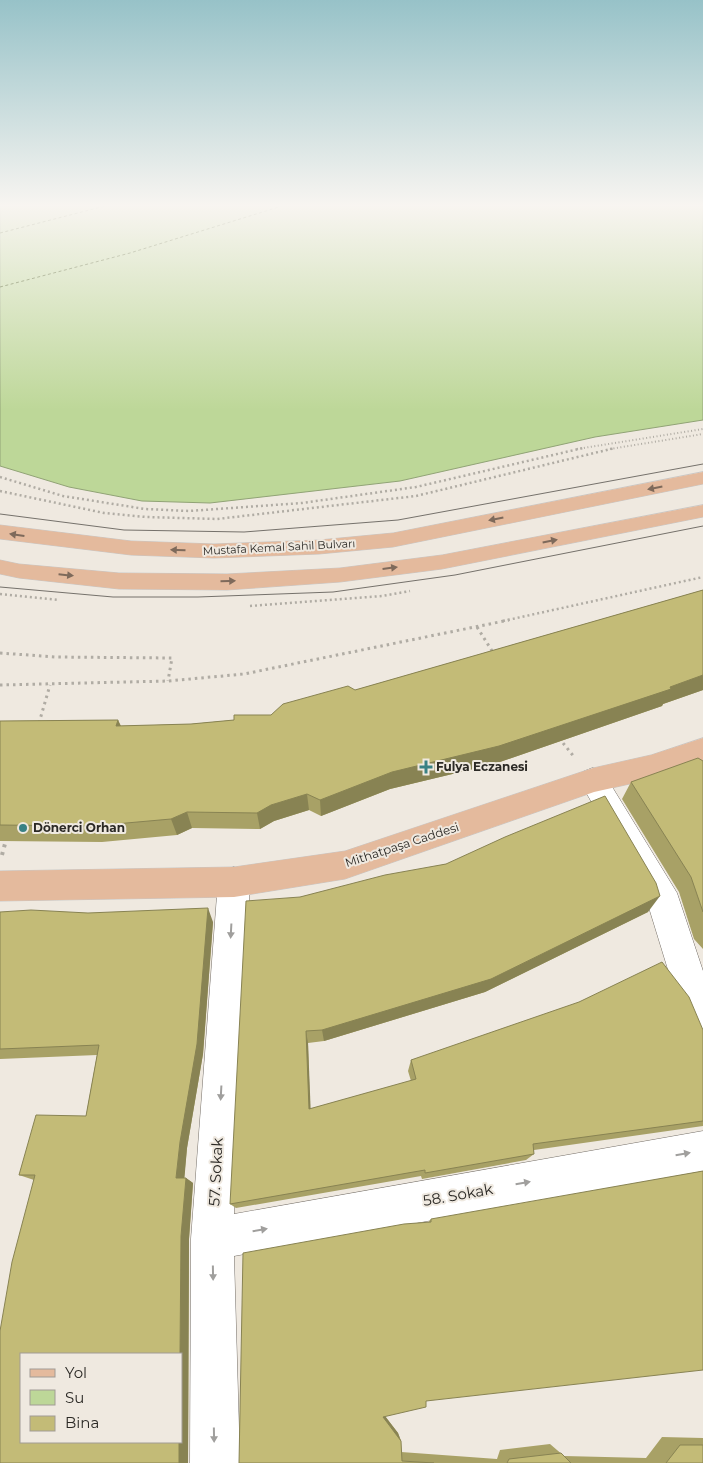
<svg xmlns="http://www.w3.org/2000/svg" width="703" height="1463" font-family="Montserrat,sans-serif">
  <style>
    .water { fill: #bdd798; stroke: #91a376 }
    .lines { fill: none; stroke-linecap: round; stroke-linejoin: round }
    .ferry { stroke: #3b510c; stroke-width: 1; stroke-dasharray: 3 2.5; stroke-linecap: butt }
    .minor-casing { stroke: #756f68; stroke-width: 1 }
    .major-casing { stroke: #c8c7c6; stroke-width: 1 }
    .path-far3 { stroke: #b0aca4; stroke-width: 2; stroke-dasharray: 1 2.5; stroke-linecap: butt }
    .path-far2 { stroke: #b0aca4; stroke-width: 2.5; stroke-dasharray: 2 3; stroke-linecap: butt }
    .path-far1 { stroke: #b0aca4; stroke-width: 3; stroke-dasharray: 2.5 4; stroke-linecap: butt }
    .path { stroke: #b0aca4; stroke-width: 4; stroke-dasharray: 3 5; stroke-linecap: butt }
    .minor { fill: #fff; fill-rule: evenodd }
    .major { fill: #e4ba9d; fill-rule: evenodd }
    .tram { stroke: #75716b; stroke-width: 1 }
    .wall { fill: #a8a166 }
    .shaded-wall { fill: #888353 }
    .building { fill: #c3bb77; stroke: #888353 }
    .oneway { fill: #7e6a5b }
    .oneway2 { fill: #a09f9d }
    .poi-dot { fill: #398184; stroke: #efe9e0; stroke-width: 2 }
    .labels { text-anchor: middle; stroke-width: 4; stroke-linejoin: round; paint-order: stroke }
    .far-street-label { font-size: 11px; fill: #2b2925; stroke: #efe9e0 }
    .poi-label { font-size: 12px; font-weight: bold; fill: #2b2925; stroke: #efe9e0; text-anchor: start }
    .street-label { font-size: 12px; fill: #2b2925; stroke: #efe9e0 }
    .near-street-label { font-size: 15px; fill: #2b2925; stroke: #efe9e0 }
  </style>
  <rect width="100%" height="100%" fill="#efe9e0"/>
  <polygon class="water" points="0,206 703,206 703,420 595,437 400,481 210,503 142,501 69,487 0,466"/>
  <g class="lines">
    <g class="ferry">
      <polyline points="0,233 105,206"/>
      <polyline points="0,287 130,253 282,206"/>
    </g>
    <g class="minor-casing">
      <g id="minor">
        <polygon points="593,768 603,772 677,893 703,971 703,1043 690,1038 685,1025 646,898 579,780 583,772"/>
        <polygon points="234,867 245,872 250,882 234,1214 703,1131 703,1171 234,1256 240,1463 190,1463 191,1239 218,882 223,872"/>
      </g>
    </g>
    <g class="major-casing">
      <g id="major">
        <polygon points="703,472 703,484 393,547 319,554 214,558 131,555 0,539 0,525 131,541 214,544 319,540 393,533"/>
        <polygon points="703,505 703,517 442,569 340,582 227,590 119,589 19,578 0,574 0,560 19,564 119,573 227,574 340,568 442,555"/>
        <polygon points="703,738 703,761 652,779 594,792 345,879 234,897 0,901 0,871 234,867 345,851 593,768 651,755"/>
      </g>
    </g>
    <g class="path-far3">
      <polyline points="577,449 703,429"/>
      <polyline points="610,449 703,434"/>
    </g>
    <g class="path-far2">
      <polyline points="0,477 63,496 145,509 189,511 302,503 416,487 583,448"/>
      <polyline points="0,491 104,513 146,517 217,519 416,496 615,448"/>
      <polyline points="0,594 59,600"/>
      <polyline points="250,606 382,596 410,591"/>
      <polyline points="503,621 703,577"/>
    </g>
    <g class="path-far1">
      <polyline points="477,627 494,654"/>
      <polyline points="0,653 56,657 172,658 168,681"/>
      <polyline points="0,685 168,681 244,674 509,620"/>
      <polyline points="39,723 50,685"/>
      <polyline points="559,738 575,758"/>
    </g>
    <polyline class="path" points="2,855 6,840"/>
    <use href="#minor" class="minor"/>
    <use href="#major" class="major"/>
    <g class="tram">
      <polyline points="0,514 124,530 244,532 398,520 703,464"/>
      <polyline points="0,587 113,597 198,597 333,592 455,575 703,526"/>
    </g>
  </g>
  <g class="wall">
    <polygon points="703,590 703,690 663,704 662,706 494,764 390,789 321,816 309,810 274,821 260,829 192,828 177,835 102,842 0,841 0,721 118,720 121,726 191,724 234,720 271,715 355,690"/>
    <polygon points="703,761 703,949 694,939 679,892 622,799 631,782"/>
    <polygon points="446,864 648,912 485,992 324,1041 308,1043 310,1109 411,1081 408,1071 411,1060 703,1030 703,1126 534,1150 534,1154 526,1160 422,1179 421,1176 236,1208 230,1204 300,897"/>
    <polygon points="0,912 213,922 203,1054 187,1148 184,1178 186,1178 193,1183 189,1239 188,1463 34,1180 19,1175 86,1116 97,1055 0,1059"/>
    <polygon points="431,1219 426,1401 385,1416 398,1433 401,1441 401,1452 497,1459 500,1450 550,1444 564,1456 646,1458 662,1437 703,1438 703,1463 239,1463"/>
  </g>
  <g class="shaded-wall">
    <polygon points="703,675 703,690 663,704 662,706 494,764 390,789 321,816 320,800 392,772 670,687"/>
    <polygon points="118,720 126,738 116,726"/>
    <polygon points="307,794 309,810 274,821 260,829 257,813 271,805"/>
    <polygon points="187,812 192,828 177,835 171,819"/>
    <polygon points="660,896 648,912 485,992 324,1041 322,1030"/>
    <polygon points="208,908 213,922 203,1054 187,1148 184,1183 176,1178"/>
    <polygon points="306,1031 308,1043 311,1118 309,1109"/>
    <polygon points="186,1178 193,1183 189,1239 188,1463 179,1463 179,1442 181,1442 181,1354 180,1354 181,1236"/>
    <polygon points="381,1411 398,1433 401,1441 383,1417"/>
  </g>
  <g class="building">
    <polygon points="703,590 703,675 670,687 671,689 499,746 392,772 320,800 307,794 271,805 257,813 187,812 171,819 93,826 0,825 0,721 118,720 116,726 191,724 234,720 234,715 271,715 283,704 348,686 355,690"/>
    <polygon points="698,758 703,761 703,912 691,877 631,782"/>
    <polygon points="605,796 656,883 660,896 491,979 322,1030 306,1031 309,1109 416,1079 411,1060 579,1002 662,962 689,997 703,1030 703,1121 533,1144 534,1154 425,1173 425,1170 230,1204 246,901 300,897 385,875 446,864 505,837"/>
    <polygon points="208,908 197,1044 180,1142 176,1178 186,1178 181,1236 180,1354 21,1354 21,1442 179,1442 179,1463 0,1463 0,1331 12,1262 35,1175 19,1175 36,1115 86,1116 99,1045 0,1049 0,912 31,910 88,913"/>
    <polygon points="703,1171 703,1370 426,1401 426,1407 383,1417 401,1441 402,1461 434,1463 239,1463 243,1253 404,1224 431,1222 431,1219"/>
    <polygon points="680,1445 703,1445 703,1463 666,1463"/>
    <polygon points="561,1453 571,1463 507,1463 509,1459"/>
  </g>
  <defs><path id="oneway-solid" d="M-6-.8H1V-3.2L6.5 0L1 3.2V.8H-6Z" transform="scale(1.25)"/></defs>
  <g class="oneway">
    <use href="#oneway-solid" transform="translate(655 488) rotate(169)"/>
    <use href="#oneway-solid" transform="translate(496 519) rotate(169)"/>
    <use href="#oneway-solid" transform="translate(17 535) rotate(-172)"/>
    <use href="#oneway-solid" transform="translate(550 541) rotate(-11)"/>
    <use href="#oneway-solid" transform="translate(178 550) rotate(-178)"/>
    <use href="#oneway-solid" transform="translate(390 568) rotate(-7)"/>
    <use href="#oneway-solid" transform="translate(66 575) rotate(6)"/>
    <use href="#oneway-solid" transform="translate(228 581) rotate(-2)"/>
  </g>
  <g class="oneway2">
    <use href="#oneway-solid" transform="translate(231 931) rotate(93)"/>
    <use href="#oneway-solid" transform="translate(221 1093) rotate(93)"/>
    <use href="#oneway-solid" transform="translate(683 1154) rotate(-10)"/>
    <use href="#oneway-solid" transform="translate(523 1183) rotate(-10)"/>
    <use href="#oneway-solid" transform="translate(260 1230) rotate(-10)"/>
    <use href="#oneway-solid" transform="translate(213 1273) rotate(89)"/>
    <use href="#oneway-solid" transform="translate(214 1435) rotate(89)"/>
  </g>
  <linearGradient id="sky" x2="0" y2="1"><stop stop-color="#97c2c8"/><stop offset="0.5" stop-color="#f8f5f1"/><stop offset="1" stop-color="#f8f5f1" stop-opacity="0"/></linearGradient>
  <rect width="703" height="411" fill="url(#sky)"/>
  <g class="poi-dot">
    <path d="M423.5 759.5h5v5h5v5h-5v5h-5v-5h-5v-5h5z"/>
    <circle cx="23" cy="828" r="5"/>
  </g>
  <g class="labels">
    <g class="far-street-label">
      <text transform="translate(279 547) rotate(-3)" y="4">Mustafa Kemal Sahil Bulvarı</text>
    </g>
    <g class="poi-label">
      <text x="436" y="771">Fulya Eczanesi</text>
      <text x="33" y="832">Dönerci Orhan</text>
    </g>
    <g class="street-label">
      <text transform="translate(402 845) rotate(-18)" y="4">Mithatpaşa Caddesi</text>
    </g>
    <g class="near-street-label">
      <text transform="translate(216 1172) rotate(-87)" y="5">57. Sokak</text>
      <text transform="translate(458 1195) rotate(-10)" y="5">58. Sokak</text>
    </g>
  </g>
  <rect x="20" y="1353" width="162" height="90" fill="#efe9e0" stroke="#a19c95"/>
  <rect x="30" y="1369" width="25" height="8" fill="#e4ba9d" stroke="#a19c95"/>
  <text x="65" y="1378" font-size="15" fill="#2b2925">Yol</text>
  <rect x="30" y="1390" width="25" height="15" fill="#bdd798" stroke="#a19c95"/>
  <text x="65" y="1403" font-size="15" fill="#2b2925">Su</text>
  <rect x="30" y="1416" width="25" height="15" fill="#c3bb77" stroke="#a19c95"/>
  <text x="65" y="1428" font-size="15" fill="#2b2925">Bina</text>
</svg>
